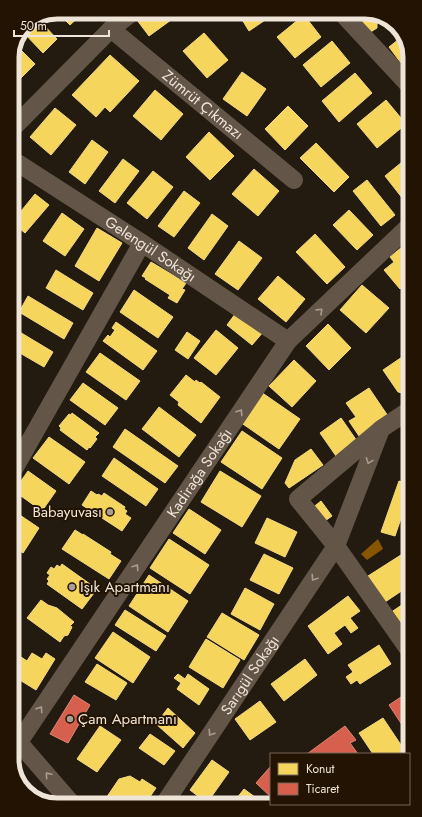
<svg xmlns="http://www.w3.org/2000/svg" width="422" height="817" font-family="Jost,sans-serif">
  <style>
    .water { fill: #885601 }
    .homes { fill: #f6d55c; stroke: #f4da81 }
    .shops { fill: #d6604d; stroke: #de8877 }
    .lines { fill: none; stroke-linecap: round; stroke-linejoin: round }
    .minor { stroke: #635648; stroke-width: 18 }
    .oneway { stroke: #a99d90 }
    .poi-dot { fill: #a89e92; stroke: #221302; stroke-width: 1.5 }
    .labels { text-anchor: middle; stroke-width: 4; stroke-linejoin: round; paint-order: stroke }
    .street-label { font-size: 15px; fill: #efe4d8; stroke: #221302 }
    .poi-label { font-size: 15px; fill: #efe4d8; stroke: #221302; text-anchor: start }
    .rim { fill: none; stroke: #efe4d8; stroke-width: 5 }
  </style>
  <rect width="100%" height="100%" fill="#241b10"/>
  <polygon class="water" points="378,539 383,549 367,560 361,554"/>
  <g class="homes">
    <polygon points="57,12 84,12 70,25"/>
    <polygon points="147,12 182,12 149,36 137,20"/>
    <polygon points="240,12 277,12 249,31 238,13"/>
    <polygon points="369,13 383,18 377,23 377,28 369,33 360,19"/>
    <polygon points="304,15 321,37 295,58 277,37"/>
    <polygon points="39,20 57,39 43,53 23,32 25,25"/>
    <polygon points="204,33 228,60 207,78 183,51"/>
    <polygon points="403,36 407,40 407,71 389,47"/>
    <polygon points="332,41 350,63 321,87 303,65"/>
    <polygon points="16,45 35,64 17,82 12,77 12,55"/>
    <polygon points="110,55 139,81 110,112 105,107 96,117 72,95"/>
    <polygon points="242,72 266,89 247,116 223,99"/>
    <polygon points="355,73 372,93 339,122 322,101"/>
    <polygon points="155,90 183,114 161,140 133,116"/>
    <polygon points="386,100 406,124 377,148 357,124"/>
    <polygon points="288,106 308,126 285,150 265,129"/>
    <polygon points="55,108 76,125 51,155 30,137"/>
    <polygon points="209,132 234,156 210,180 186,157"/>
    <polygon points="92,140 108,152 85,184 69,172"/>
    <polygon points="316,143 349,177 334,192 300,158"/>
    <polygon points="407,158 407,174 401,180 407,187 407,196 403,199 385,176"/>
    <polygon points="123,159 139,171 115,203 99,191"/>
    <polygon points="254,169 279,191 258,216 232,194"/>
    <polygon points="153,171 173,187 147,219 127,203"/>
    <polygon points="367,180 395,215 381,226 353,191"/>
    <polygon points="184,191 200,203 174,237 158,226"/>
    <polygon points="35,194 49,205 25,233 13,223 13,221"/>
    <polygon points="349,210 373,235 357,250 333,225"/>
    <polygon points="62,213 84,229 65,256 43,241"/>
    <polygon points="212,214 228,226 204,260 188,248"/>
    <polygon points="97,228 122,243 99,281 75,266"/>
    <polygon points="315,234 345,267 327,284 296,252"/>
    <polygon points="239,241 262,258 238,290 215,274"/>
    <polygon points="408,242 408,283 400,289 384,270 394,262 390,257"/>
    <polygon points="151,262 186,283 182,289 185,290 177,303 168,298 170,295 145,279 146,278 142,276"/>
    <polygon points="56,270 93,293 83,310 46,288"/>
    <polygon points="278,276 305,299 286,322 258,299"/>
    <polygon points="362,285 389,308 366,333 340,310"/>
    <polygon points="134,290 173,317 158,338 120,312"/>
    <polygon points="28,296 73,323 64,339 19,312"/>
    <polygon points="238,310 264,331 252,345 227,325"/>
    <polygon points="116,322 157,351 143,370 103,341 108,335 110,337 115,330 112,328"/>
    <polygon points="328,324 351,348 329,370 306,346"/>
    <polygon points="216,330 238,348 216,375 194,358"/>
    <polygon points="18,331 53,352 44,367 13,349 13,339"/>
    <polygon points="187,332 200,341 188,359 175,350"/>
    <polygon points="100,353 140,381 126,400 86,372"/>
    <polygon points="408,353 408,394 398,392 383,370"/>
    <polygon points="294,360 316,381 292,407 269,386"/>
    <polygon points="186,375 195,382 196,380 200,383 201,382 220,397 201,423 178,405 179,402 170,395"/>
    <polygon points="83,383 118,408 105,425 70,400"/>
    <polygon points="369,388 388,416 359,436 349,421 356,417 346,403"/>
    <polygon points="261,392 300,419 279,449 240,422"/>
    <polygon points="159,407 196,435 179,457 142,429"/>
    <polygon points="72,413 99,433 95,437 97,439 90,448 89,447 87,450 60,430 61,428 59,426 69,414 71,415"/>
    <polygon points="341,418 357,441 336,456 320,433"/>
    <polygon points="125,429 178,466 165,483 113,447"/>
    <polygon points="242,431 282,458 262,489 221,462"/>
    <polygon points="49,437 85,462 69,484 33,458"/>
    <polygon points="311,449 323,465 289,488 285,483 295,460"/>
    <polygon points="114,458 158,489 146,506 102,476"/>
    <polygon points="28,471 56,491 42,511 14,491"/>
    <polygon points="220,471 261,496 242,527 201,502"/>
    <polygon points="399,481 409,484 409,495 395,536 381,532"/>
    <polygon points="91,491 97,495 98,494 102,496 104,493 125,507 124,509 127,511 125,514 131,518 122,531 82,505"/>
    <polygon points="321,501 332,516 322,523 311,509"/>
    <polygon points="189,509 221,530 205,554 173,533"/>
    <polygon points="14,511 39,528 23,553 14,547"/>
    <polygon points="267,518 297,532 285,557 255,543"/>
    <polygon points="75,530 83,535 83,534 111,552 110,554 121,561 109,579 62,549"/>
    <polygon points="169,539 209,565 190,594 150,568"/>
    <polygon points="404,553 409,561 409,586 385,602 368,576"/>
    <polygon points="264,554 293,568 279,594 250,580"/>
    <polygon points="62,564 97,589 82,609 47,584 49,581 47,579 50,575 47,573 51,567 54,569 57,565 60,567"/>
    <polygon points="149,575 188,601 168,632 129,606"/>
    <polygon points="245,588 274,604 260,630 231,614"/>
    <polygon points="348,596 360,611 350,618 358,628 351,633 345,625 334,633 342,644 328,654 308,626"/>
    <polygon points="41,600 48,605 57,608 74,622 70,626 72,627 68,635 64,636 60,642 27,618"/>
    <polygon points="409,600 409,639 390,613"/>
    <polygon points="125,610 166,636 156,651 115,625"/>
    <polygon points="222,613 259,635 244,660 207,637"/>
    <polygon points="113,632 150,657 133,683 95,658"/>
    <polygon points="206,639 240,660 223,688 189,667"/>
    <polygon points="379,645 391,664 360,684 357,680 351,684 346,677 353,672 348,665"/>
    <polygon points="32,653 42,659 46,653 55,659 36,690 15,677 15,663 17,664 21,657 27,661"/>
    <polygon points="305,659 317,675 284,701 271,684"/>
    <polygon points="97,664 127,683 116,700 85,682"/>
    <polygon points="178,674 185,679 188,674 209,689 199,705 177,689 181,683 174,678"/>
    <polygon points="260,701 276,722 250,740 235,719"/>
    <polygon points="168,708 195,733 183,748 156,724"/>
    <polygon points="383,718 407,754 373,754 359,733"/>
    <polygon points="100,726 121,740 97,772 77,759"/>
    <polygon points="150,734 175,751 164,765 139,748"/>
    <polygon points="212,760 229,772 207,803 190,790"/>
    <polygon points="130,776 140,782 142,779 156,788 145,804 102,804 119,779"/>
    <polygon points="244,789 263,803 233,803"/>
  </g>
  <g class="shops">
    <polygon points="410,691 410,737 389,705"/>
    <polygon points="74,695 90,705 68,743 50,734"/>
    <polygon points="345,726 356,740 350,743 358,754 307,754"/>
    <polygon points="271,766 271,797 256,783"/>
  </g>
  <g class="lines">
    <g class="minor">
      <polyline points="341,12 407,83"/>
      <path id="s1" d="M111,29L294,180"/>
      <polyline points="12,129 111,29 133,12"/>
      <path id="s2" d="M13,160L142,243L288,341"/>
      <polyline points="379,431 298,499 336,546 409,650"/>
      <polyline points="14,469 142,243"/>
      <polyline points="15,738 73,805"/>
      <path id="s3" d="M19,742L288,341L408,227"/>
      <path id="s4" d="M164,804L336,546L381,429L408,411"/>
    </g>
  </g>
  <defs><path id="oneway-chevron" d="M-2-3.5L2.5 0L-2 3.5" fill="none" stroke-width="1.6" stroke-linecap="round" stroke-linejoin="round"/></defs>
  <g class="oneway">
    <use href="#oneway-chevron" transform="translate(320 311) rotate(-44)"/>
    <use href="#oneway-chevron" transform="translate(240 412) rotate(-56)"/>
    <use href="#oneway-chevron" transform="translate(369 461) rotate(111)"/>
    <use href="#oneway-chevron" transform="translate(136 567) rotate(-56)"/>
    <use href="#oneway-chevron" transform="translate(314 578) rotate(124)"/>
    <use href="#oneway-chevron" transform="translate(40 709) rotate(-56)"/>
    <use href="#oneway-chevron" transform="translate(211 733) rotate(124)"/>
    <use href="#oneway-chevron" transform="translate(48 775) rotate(-131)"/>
  </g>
  <g class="poi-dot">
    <circle cx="110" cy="512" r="4"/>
    <circle cx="72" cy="587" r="4"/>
    <circle cx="70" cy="719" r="4"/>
  </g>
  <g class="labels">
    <g class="street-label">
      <text dy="5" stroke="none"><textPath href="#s1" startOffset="119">Zümrüt Çıkmazı</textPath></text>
      <text dy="5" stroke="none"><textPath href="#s2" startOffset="164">Gelengül Sokağı</textPath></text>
      <text dy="5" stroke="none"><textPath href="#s3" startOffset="324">Kadirağa Sokağı</textPath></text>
      <text dy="5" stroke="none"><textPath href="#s4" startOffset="155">Sarıgül Sokağı</textPath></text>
    </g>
    <g class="poi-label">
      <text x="102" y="517" text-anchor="end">Babayuvası</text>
      <text x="80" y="592">Işık Apartmanı</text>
      <text x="78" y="724">Çam Apartmanı</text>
    </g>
  </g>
  <path d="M0 0H422V817H0ZM57 19H365A38 38 0 0 1 403 57V760A38 38 0 0 1 365 798H57A38 38 0 0 1 19 760V57A38 38 0 0 1 57 19Z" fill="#221302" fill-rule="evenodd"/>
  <path class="rim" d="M57 19H365A38 38 0 0 1 403 57V760A38 38 0 0 1 365 798H57A38 38 0 0 1 19 760V57A38 38 0 0 1 57 19Z"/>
  <rect x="270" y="753" width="140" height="52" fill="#221302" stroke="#746758"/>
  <rect x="278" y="763" width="20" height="12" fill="#f6d55c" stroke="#746758"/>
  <text x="306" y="773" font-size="12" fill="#efe4d8">Konut</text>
  <rect x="278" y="783" width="20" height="12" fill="#d6604d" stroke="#746758"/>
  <text x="306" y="793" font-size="12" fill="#efe4d8">Ticaret</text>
  <path d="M14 30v6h95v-6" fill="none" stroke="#efe4d8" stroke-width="2"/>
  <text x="20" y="30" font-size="12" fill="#efe4d8" stroke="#221302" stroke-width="3" paint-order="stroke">50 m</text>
</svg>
